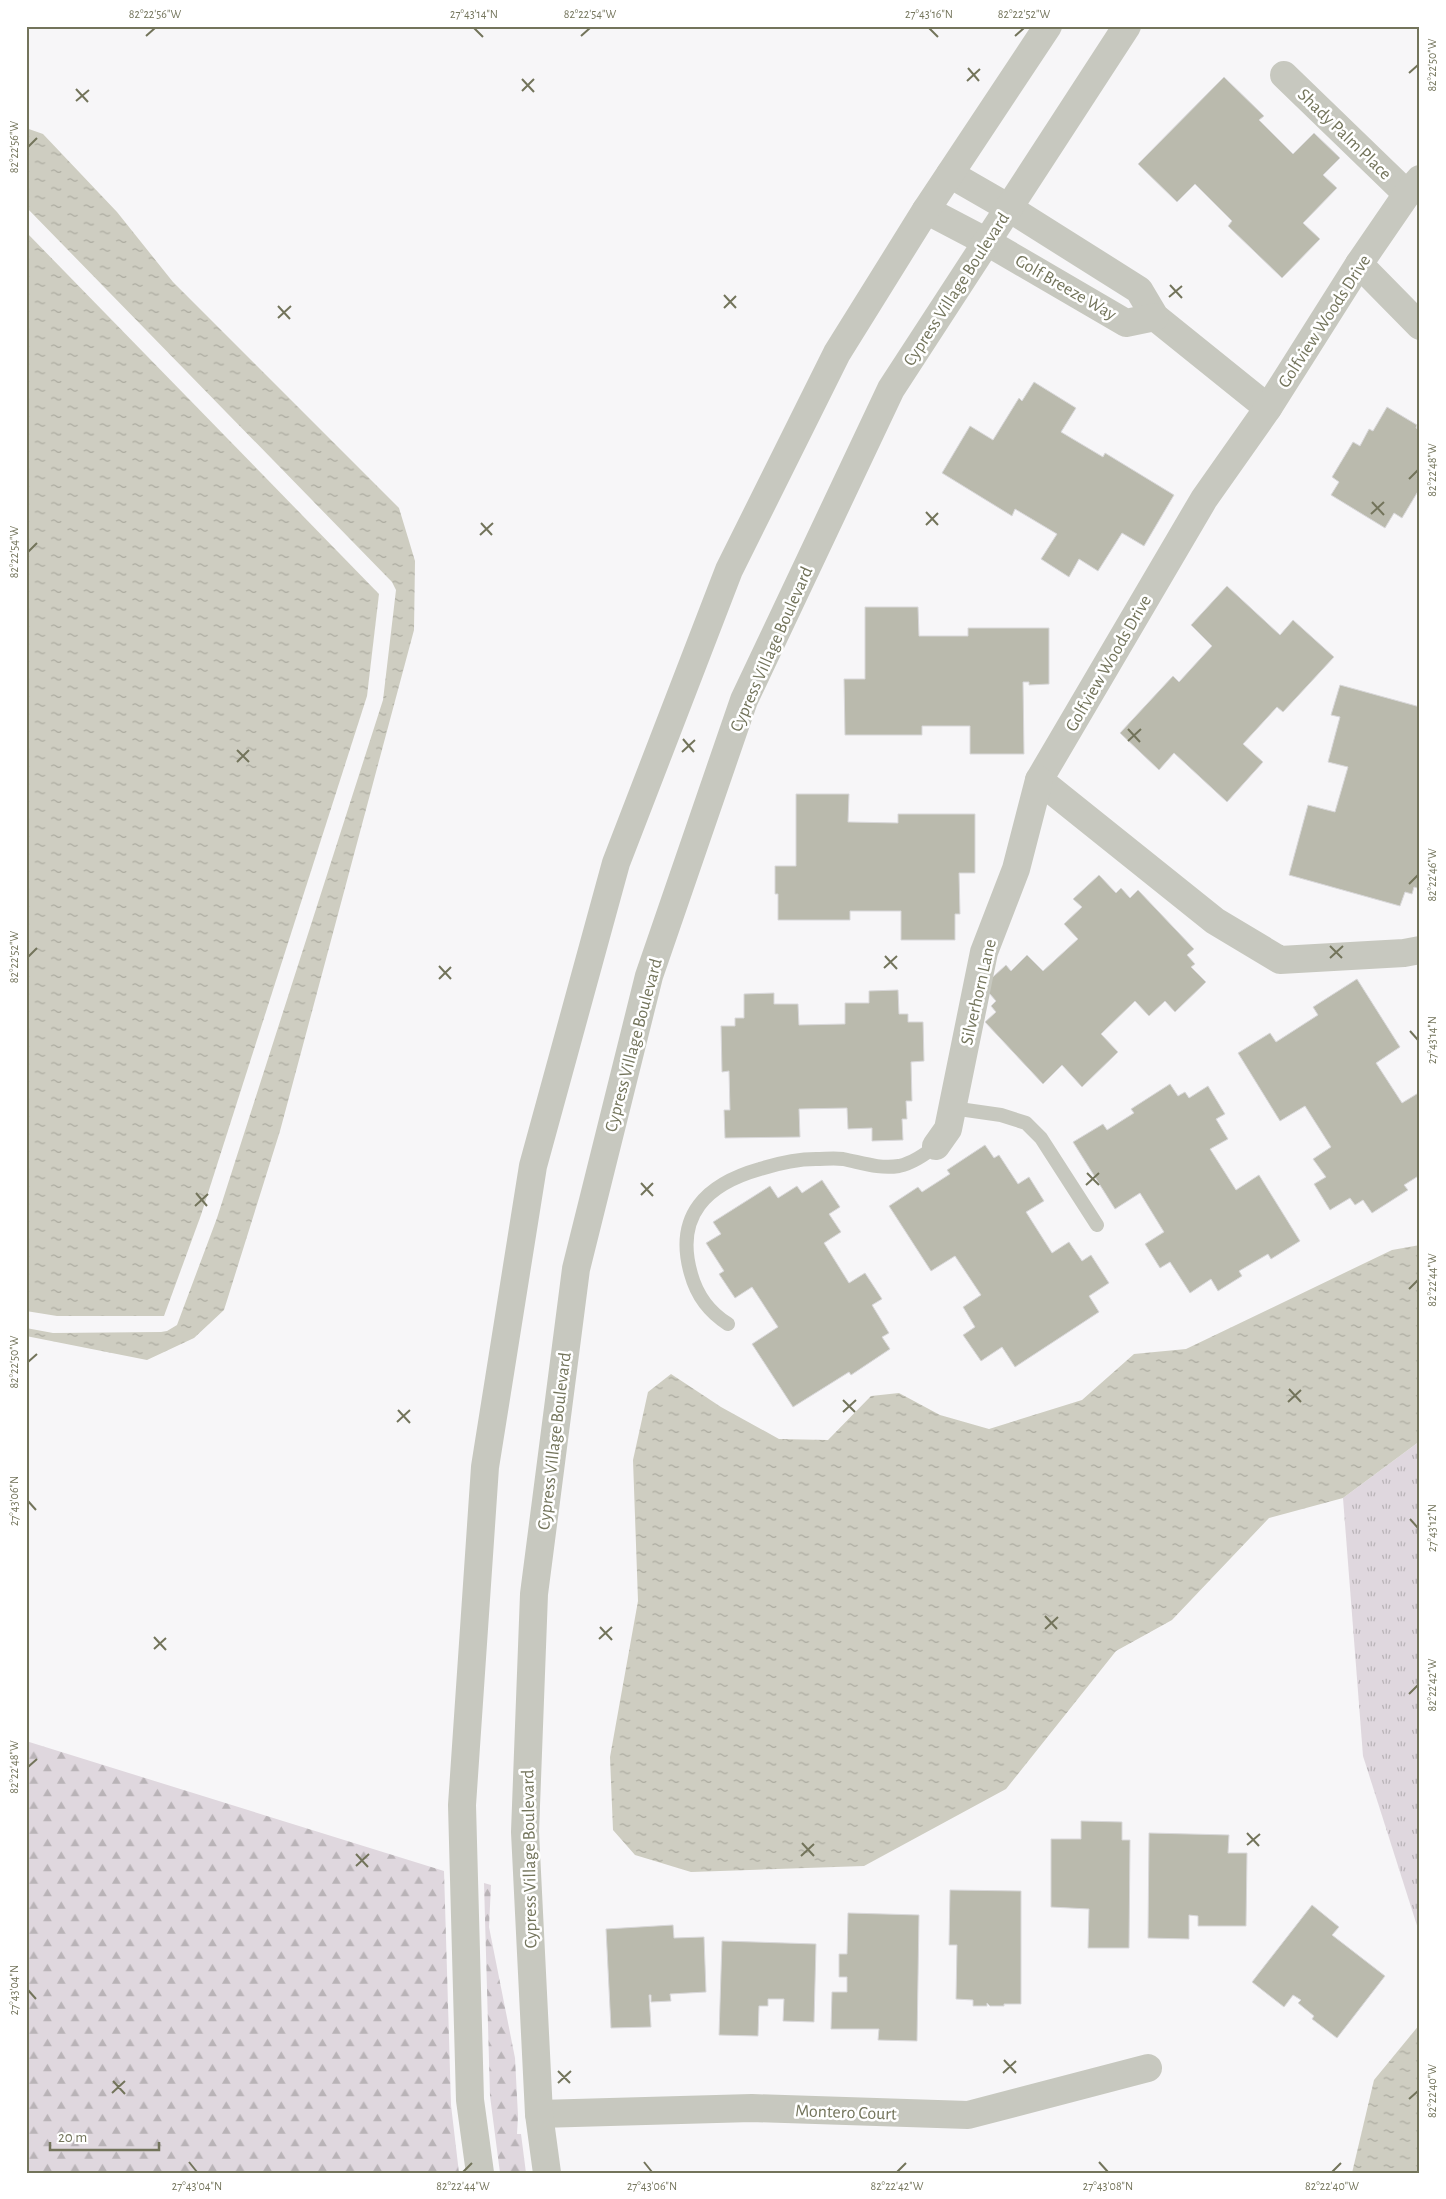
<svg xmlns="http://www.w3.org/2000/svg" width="1446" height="2199" font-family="'Alegreya Sans',sans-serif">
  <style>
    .grass { fill: url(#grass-tufts) }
    .forest { fill: url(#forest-firs) }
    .water { fill: url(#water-ripples) }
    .building { fill: #babaad; stroke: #d9d8da }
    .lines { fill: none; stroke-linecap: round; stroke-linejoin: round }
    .service { stroke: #c7c8bf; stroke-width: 14 }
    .minor { stroke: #c7c8bf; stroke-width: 28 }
    .tertiary { stroke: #c7c8bf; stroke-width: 28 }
    .ticks { fill: none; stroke: #73745b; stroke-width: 2 }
    .labels { text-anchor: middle; stroke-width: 5; stroke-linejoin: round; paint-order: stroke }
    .street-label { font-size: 18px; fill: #73745b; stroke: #fff }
    .neatline { fill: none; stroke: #73745b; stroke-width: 2 }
    .ticks-label { font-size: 12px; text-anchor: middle; fill: #73745b }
  </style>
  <defs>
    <pattern id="grass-tufts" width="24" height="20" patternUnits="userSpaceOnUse" patternTransform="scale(1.25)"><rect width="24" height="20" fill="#dfd7de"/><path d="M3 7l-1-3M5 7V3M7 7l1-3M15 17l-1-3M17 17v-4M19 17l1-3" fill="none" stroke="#b9b3b7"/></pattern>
    <pattern id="forest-firs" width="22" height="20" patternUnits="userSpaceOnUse" patternTransform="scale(1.25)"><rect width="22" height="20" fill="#dfd7de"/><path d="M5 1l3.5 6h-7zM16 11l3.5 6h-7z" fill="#b9b3b7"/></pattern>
    <pattern id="water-ripples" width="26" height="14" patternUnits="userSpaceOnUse" patternTransform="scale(1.25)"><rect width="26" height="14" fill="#cecdc1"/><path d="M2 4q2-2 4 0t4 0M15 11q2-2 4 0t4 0" fill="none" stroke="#acaba0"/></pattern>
  </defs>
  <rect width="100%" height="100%" fill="#f7f6f8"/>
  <polygon class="grass" points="1420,1441 1420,1935 1363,1756 1343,1498"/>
  <g class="forest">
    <polygon points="26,1741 444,1871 451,2105 459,2173 26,2173"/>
    <polygon points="484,1883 491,1885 489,1927 515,2058 518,2116 517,2134 521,2134 526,2173 500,2173 490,2096"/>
  </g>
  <g class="water">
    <polygon points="26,128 43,134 117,212 173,282 399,508 415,561 414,630 280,1131 224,1310 194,1338 147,1360 26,1336 26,1328 53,1333 161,1332 167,1331 177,1325 217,1218 383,700 396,590 392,582 26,207"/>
    <polygon points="26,232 379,594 367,696 201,1215 164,1316 57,1316 26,1311"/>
    <polygon points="1420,1245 1420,1441 1343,1498 1269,1518 1172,1620 1116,1651 1006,1789 864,1866 691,1872 635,1855 613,1830 610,1757 638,1601 633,1460 648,1392 671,1374 721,1407 779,1439 828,1440 871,1396 899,1393 940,1415 989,1429 1082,1400 1134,1354 1186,1349 1392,1250"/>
    <polygon points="1420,2024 1420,2173 1352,2173 1374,2080"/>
  </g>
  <g class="building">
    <polygon points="1224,77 1264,116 1259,120 1293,154 1314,133 1340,158 1323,175 1337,188 1303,223 1320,239 1282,278 1228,226 1232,221 1195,184 1177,202 1138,164"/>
    <polygon points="1034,382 1076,408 1061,432 1103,457 1105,453 1174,495 1144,546 1122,533 1098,571 1079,559 1069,577 1041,559 1057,534 1015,509 1012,516 942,473 970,426 993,440 1019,398 1022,401"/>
    <polygon points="1387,407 1417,425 1416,428 1420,430 1420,475 1417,479 1420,481 1420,488 1402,518 1394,513 1385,528 1331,495 1339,482 1332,477 1353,442 1360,446 1369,429 1373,431"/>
    <polygon points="1227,586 1280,635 1293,620 1334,657 1283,712 1277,707 1243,744 1263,762 1227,802 1174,753 1159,770 1120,733 1173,676 1179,682 1212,646 1191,625"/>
    <polygon points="865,607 918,607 919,636 968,636 968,628 1049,628 1049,684 1029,685 1029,682 1023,682 1024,754 970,754 970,726 922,726 922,735 845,735 844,679 865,679"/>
    <polygon points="1340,685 1420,707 1420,824 1418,830 1420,831 1420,889 1414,887 1412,894 1405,892 1400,906 1289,875 1308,805 1335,812 1348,767 1328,762 1340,717 1331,715"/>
    <polygon points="796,794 849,794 848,822 898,823 898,814 975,814 975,873 959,873 960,914 955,914 955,940 901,940 901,911 850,911 850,920 778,920 778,894 775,894 775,866 796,866"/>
    <polygon points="1099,875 1116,893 1121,888 1130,898 1138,890 1194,949 1187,955 1195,964 1191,967 1206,982 1175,1012 1165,1001 1149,1016 1135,1001 1101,1034 1118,1052 1082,1087 1062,1065 1043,1084 985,1022 996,1012 991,1006 996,1001 983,986 1006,965 1011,971 1027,955 1043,971 1078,939 1064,924 1082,907 1073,899"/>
    <polygon points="1357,979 1400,1047 1376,1063 1402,1103 1420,1092 1420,1175 1404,1185 1408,1190 1372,1213 1363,1200 1355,1205 1350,1198 1330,1210 1314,1184 1326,1177 1313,1159 1331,1147 1305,1106 1280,1121 1238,1053 1270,1033 1276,1042 1318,1015 1313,1007"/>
    <polygon points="898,990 899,1014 908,1014 908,1022 923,1022 924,1061 911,1062 912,1101 906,1101 907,1119 902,1119 903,1140 872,1141 872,1128 848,1129 847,1108 799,1109 800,1137 725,1138 724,1110 730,1110 729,1071 722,1072 721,1026 735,1026 735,1018 744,1018 744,994 774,993 774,1004 798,1004 799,1025 845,1024 845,1003 869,1003 869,991"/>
    <polygon points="1170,1084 1178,1096 1185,1092 1189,1098 1208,1086 1225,1114 1216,1119 1228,1139 1210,1149 1236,1190 1259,1175 1300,1241 1271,1259 1268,1254 1239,1271 1242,1276 1218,1291 1211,1279 1190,1293 1170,1262 1160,1268 1145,1244 1164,1232 1140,1193 1115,1209 1073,1142 1103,1124 1107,1130 1134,1113 1131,1109"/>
    <polygon points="985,1145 994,1158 999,1155 1018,1184 1029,1177 1044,1201 1026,1212 1052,1253 1069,1242 1082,1261 1091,1255 1109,1283 1089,1296 1099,1312 1015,1367 1002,1347 981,1361 963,1335 975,1327 963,1307 981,1295 955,1256 931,1271 889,1206 918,1187 922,1192 950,1174 947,1170"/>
    <polygon points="822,1180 840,1207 829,1214 841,1232 824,1243 849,1283 865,1273 882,1299 872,1305 889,1333 882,1337 890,1349 851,1375 849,1372 793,1407 752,1344 778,1327 752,1287 735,1298 719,1274 724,1271 706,1243 721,1234 713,1222 770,1186 778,1198 797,1186 802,1193"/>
    <polygon points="1081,1821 1122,1822 1122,1840 1130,1840 1129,1948 1088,1948 1089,1909 1051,1907 1051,1839 1081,1839"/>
    <polygon points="1149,1833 1229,1835 1228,1853 1247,1853 1246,1926 1198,1926 1198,1916 1189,1915 1189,1939 1148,1938"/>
    <polygon points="950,1890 1021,1891 1021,2004 1004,2004 1004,2006 990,2006 987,2003 987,2006 973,2006 973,2000 956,1999 957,1945 949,1945"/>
    <polygon points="1312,1905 1339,1927 1332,1935 1385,1976 1337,2038 1312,2019 1314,2016 1298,2003 1301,2000 1293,1995 1284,2007 1252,1982"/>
    <polygon points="848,1913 919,1915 917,2041 878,2040 879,2029 831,2029 832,1992 847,1992 847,1977 839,1977 839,1954 847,1954"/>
    <polygon points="673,1925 674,1938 704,1937 706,1992 670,1994 671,2001 651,2002 651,1995 649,1995 651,2027 611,2028 606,1929"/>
    <polygon points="722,1941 816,1944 814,2022 783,2021 784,1999 768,1999 768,2006 759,2006 758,2036 719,2035"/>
  </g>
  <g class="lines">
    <g class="service">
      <polyline points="952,1108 1001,1115 1026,1123 1041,1138 1097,1225"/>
      <path d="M728,1324C709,1312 697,1296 691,1274C674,1215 707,1184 760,1169C779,1163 796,1159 816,1159C825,1159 834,1158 843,1159C863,1163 879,1169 899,1166C913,1163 925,1154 936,1146"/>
    </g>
    <g class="minor">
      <polyline points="1284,75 1407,194"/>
      <polyline points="950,174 1009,208 1139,290 1155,317 1268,408"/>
      <polyline points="1420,179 1407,194 1359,264 1268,408 1204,499 1039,780 1215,921 1280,960 1404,953 1420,950"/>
      <polyline points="926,210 987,242 1126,323 1155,317"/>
      <polyline points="1359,264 1420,326"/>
      <polyline points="936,1146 948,1129 984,952 1016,869 1039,780"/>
      <polyline points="539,2114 752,2108 968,2115 1148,2068"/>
    </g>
    <g class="tertiary">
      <polyline points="480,2173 470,2100 462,1805 485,1467 533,1166 616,863 729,570 837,353 926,210 1048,26"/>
      <polyline points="547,2173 539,2114 525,1832 534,1594 576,1269 649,976 744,700 891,389 1127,26"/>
    </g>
  </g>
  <path class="ticks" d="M474,28L483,37M929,28L938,37M146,36L155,28M581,36L590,28M1015,36L1024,28M968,68L979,81M1409,73L1418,65M522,79L534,92M967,81L980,69M76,89L88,102M522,91L534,79M76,101L89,90M28,147L37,138M1170,285L1182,298M724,295L736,308M1169,297L1182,286M278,306L290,319M724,308L736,296M278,318L291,306M1409,479L1418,470M1372,502L1384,515M926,512L938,525M1371,514L1384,502M481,523L492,535M926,525L938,513M480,535L493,523M28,552L37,543M1128,729L1140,742M683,739L694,752M1128,741L1141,729M237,750L249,762M682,752L695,740M237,762L249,750M1409,884L1418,875M1330,946L1342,958M885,956L897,969M28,957L37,948M1330,958L1343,946M439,966L451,979M884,968L897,956M439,979L451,967M1410,1031L1418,1040M1087,1173L1099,1185M641,1183L653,1196M1086,1185L1099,1173M196,1193L207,1206M641,1195L653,1183M195,1206L208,1194M1409,1289L1418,1280M28,1362L37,1354M1289,1389L1301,1402M843,1400L855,1412M1288,1402L1301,1390M398,1410L410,1423M843,1412L856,1400M397,1422L410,1410M28,1501L36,1510M1410,1519L1418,1528M1045,1616L1057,1629M600,1627L612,1640M1045,1629L1058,1617M154,1637L166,1650M599,1639L612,1627M154,1649L166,1638M1409,1694L1418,1685M28,1767L37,1759M1247,1833L1259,1846M802,1843L814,1856M1247,1845L1260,1834M356,1854L368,1867M801,1856L814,1844M356,1866L369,1854M28,1990L36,1999M1004,2060L1016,2073M558,2071L570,2083M1003,2073L1016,2061M113,2081L125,2094M558,2083L571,2071M112,2093L125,2081M1409,2099L1418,2091M189,2162L197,2172M644,2162L652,2172M1099,2162L1108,2172M463,2172L472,2163M897,2172L906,2163M1332,2172L1341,2163"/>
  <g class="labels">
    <g class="street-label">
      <text transform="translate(1345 134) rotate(44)" y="6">Shady Palm Place</text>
      <text transform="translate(1066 287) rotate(30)" y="6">Golf Breeze Way</text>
      <text transform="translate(956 289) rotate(-57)" y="6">Cypress Village Boulevard</text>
      <text transform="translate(1324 321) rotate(-57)" y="6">Golfview Woods Drive</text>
      <text transform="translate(771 649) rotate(-66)" y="6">Cypress Village Boulevard</text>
      <text transform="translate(1108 663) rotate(-60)" y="6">Golfview Woods Drive</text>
      <text transform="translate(978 992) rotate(-77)" y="6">Silverhorn Lane</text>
      <text transform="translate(633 1045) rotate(-75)" y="6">Cypress Village Boulevard</text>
      <text transform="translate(554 1441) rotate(-83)" y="6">Cypress Village Boulevard</text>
      <text transform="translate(529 1859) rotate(-91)" y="6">Cypress Village Boulevard</text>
      <text transform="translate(846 2112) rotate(2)" y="6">Montero Court</text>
    </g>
  </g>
  <rect width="1446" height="2199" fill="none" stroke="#ffffff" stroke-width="55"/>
  <path d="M50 2142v8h109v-8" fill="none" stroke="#73745b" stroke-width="2.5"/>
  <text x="58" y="2142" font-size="15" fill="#73745b" stroke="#ffffff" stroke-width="4" paint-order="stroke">20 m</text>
  <rect x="28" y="28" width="1390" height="2144" class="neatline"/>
  <g class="ticks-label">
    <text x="155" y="18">82°22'56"W</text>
    <text x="474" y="18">27°43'14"N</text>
    <text x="590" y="18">82°22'54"W</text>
    <text x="929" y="18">27°43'16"N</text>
    <text x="1024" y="18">82°22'52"W</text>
    <text transform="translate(1432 65) rotate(-90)" y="4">82°22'50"W</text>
    <text transform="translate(14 147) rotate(-90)" y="4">82°22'56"W</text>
    <text transform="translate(1432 470) rotate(-90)" y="4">82°22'48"W</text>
    <text transform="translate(14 552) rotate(-90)" y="4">82°22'54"W</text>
    <text transform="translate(1432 875) rotate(-90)" y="4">82°22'46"W</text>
    <text transform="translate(14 957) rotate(-90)" y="4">82°22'52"W</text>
    <text transform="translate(1432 1040) rotate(-90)" y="4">27°43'14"N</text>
    <text transform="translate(1432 1280) rotate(-90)" y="4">82°22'44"W</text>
    <text transform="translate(14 1362) rotate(-90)" y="4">82°22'50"W</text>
    <text transform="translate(14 1501) rotate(-90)" y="4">27°43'06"N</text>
    <text transform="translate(1432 1528) rotate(-90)" y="4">27°43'12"N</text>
    <text transform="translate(1432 1685) rotate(-90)" y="4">82°22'42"W</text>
    <text transform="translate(14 1767) rotate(-90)" y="4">82°22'48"W</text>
    <text transform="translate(14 1990) rotate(-90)" y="4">27°43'04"N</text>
    <text transform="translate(1432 2091) rotate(-90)" y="4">82°22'40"W</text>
    <text x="197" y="2190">27°43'04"N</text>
    <text x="463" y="2190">82°22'44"W</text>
    <text x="652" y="2190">27°43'06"N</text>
    <text x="897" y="2190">82°22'42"W</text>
    <text x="1108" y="2190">27°43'08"N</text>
    <text x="1332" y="2190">82°22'40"W</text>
  </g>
</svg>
